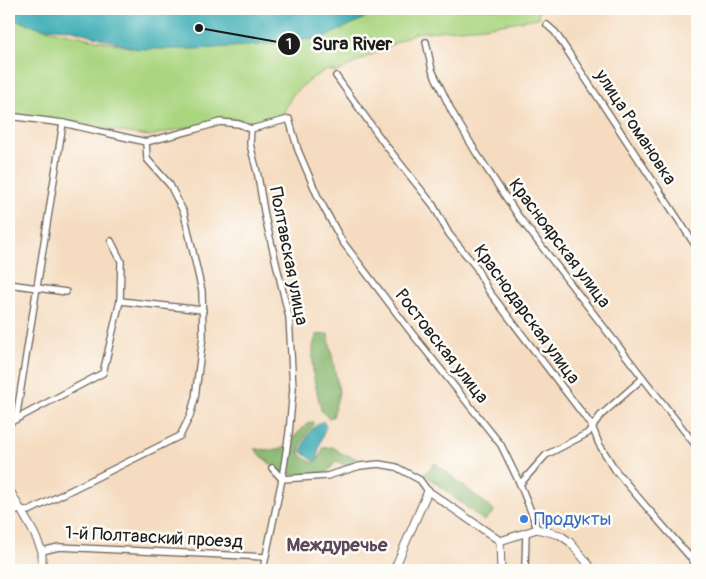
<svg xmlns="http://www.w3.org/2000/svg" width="706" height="579" font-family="Pangolin,sans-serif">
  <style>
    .green { fill: #abd681; stroke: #64794e }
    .forest { fill: #88b76f; stroke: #526a46 }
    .water { fill: #39abb3; stroke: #2a6468 }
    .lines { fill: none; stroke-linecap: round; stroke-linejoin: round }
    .minor-casing { stroke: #685f55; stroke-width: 8 }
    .tertiary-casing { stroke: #685f55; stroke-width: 9 }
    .minor { stroke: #fff; stroke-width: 5.5 }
    .tertiary { stroke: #fff; stroke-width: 7 }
    .shop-dot { fill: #3f7fe0; stroke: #fdfcf7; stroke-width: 2 }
    .labels { text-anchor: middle; stroke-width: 5; stroke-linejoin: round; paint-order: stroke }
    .street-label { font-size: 18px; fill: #1c1c1c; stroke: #fdfcf7 }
    .shop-label { font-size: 18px; fill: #366cbe; stroke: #fdfcf7; text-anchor: start }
    .neighbourhood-label { font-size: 19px; font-weight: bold; fill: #5a4859; stroke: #fdfcf7 }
    .leader { fill: none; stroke: #1c1c1c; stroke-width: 2 }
    .callout-dot { fill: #1c1c1c; stroke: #fdfcf7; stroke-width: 2 }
    .mark-label { font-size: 15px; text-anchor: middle; font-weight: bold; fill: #fff }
    .callout-label { font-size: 19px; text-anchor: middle; font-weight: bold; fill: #1c1c1c; stroke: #fdfcf7; stroke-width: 5; stroke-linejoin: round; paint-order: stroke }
  </style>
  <rect width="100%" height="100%" fill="#fdfcf7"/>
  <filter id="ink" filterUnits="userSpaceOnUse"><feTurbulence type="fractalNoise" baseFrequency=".02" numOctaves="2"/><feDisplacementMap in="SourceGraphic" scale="10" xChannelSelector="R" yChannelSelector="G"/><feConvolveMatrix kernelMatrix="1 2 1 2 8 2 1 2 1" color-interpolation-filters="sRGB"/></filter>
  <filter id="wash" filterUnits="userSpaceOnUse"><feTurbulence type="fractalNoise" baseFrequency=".0096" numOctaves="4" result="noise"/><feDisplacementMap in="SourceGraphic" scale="20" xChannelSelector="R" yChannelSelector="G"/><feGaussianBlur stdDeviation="1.12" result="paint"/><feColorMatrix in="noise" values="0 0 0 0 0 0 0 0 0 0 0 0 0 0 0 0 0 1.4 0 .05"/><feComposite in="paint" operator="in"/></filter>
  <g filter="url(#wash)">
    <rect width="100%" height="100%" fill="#f5dcc0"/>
    <polygon class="green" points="378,9 539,9 538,18 484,27 415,33 337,72 326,70 312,78 292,95 282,116 256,124 230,118 149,136 9,116 9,17 41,28 138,49 361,20"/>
    <g class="forest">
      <polygon points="328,334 339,392 333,417 328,418 321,410 313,374 313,347 316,335"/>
      <path d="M313,421L314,424C306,435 300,440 300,454L306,459L313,463C320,460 321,455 323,448L333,447L341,453L356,458V465L345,466L337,461L326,473L288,475L277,470L254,449L273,450L282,449L305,426Z"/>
      <polygon points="435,463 495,511 484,521 424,474"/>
    </g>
    <g class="water">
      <polygon points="9,9 374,9 361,20 323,38 249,46 196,49 138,49 69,29 41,28 9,18"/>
      <path d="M323,421L326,426L319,447L318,459L314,461L302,452C304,439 310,428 323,421Z"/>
    </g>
  </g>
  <g filter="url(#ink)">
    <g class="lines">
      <g class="minor-casing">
        <g id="minor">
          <polyline points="547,25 555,32 697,248"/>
          <polyline points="426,42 432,70 452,112 477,154 519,217 643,378 697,447"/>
          <polyline points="336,76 384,143 433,205 449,234 476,267 488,290 592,426 599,444 616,471 643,503 697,565"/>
          <polyline points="9,116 63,123 146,142 193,130 220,122 239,124 251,129 289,119 298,150 318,197 342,241 411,332 501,445 520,484 532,514 537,529"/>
          <polyline points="251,129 250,144 258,176 265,217 289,317 293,389 289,433 282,479 263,570"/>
          <polyline points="9,284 66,292"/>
          <polyline points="120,301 203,310"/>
          <polyline points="16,419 63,123"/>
          <polyline points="9,423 103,373 120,301 121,261 111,241"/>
          <polyline points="272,468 282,479"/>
          <polyline points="282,479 327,476 360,466 379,464 396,467 420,480 428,491"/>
          <polyline points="520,484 546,455 588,433 600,416 643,378"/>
          <polyline points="9,515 20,509 29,511 180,436 190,416 195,398 203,336 202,291 184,213 170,185 147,159 146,142"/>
          <polyline points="42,551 59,547 265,557"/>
          <polyline points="525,570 526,532"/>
        </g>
      </g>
      <g class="tertiary-casing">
        <g id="tertiary">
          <polyline points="9,489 34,533 42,551 42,570"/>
          <polyline points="500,541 537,529 560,535 570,542 593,570"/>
          <polyline points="500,541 501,570"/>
          <polyline points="394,570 428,491 500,541"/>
        </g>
      </g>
      <use href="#minor" class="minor"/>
      <use href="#tertiary" class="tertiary"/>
    </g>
  </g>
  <circle class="shop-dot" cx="524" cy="519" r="5"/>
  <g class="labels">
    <g class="street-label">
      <text transform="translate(636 127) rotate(57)" y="6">улица Романовка</text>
      <text transform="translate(560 243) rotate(53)" y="6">Красноярская улица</text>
      <text transform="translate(289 256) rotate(79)" y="6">Полтавская улица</text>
      <text transform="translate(527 314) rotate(54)" y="6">Краснодарская улица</text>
      <text transform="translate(442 346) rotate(52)" y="6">Ростовская улица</text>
      <text transform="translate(154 537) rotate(3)" y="6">1-й Полтавский проезд</text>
    </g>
    <g class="shop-label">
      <text x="534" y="525">Продукты</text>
    </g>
    <g class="neighbourhood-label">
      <text x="337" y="551">Междуречье</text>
    </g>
  </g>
  <path class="leader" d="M199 28L289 44"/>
  <g class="callout-dot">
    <circle cx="199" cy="28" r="5"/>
    <circle cx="289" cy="44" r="12"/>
  </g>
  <g class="mark-label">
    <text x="289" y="49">1</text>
  </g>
  <g class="callout-label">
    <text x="352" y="50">Sura River</text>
  </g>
  <rect width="706" height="579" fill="none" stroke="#fdfcf7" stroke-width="30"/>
</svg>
